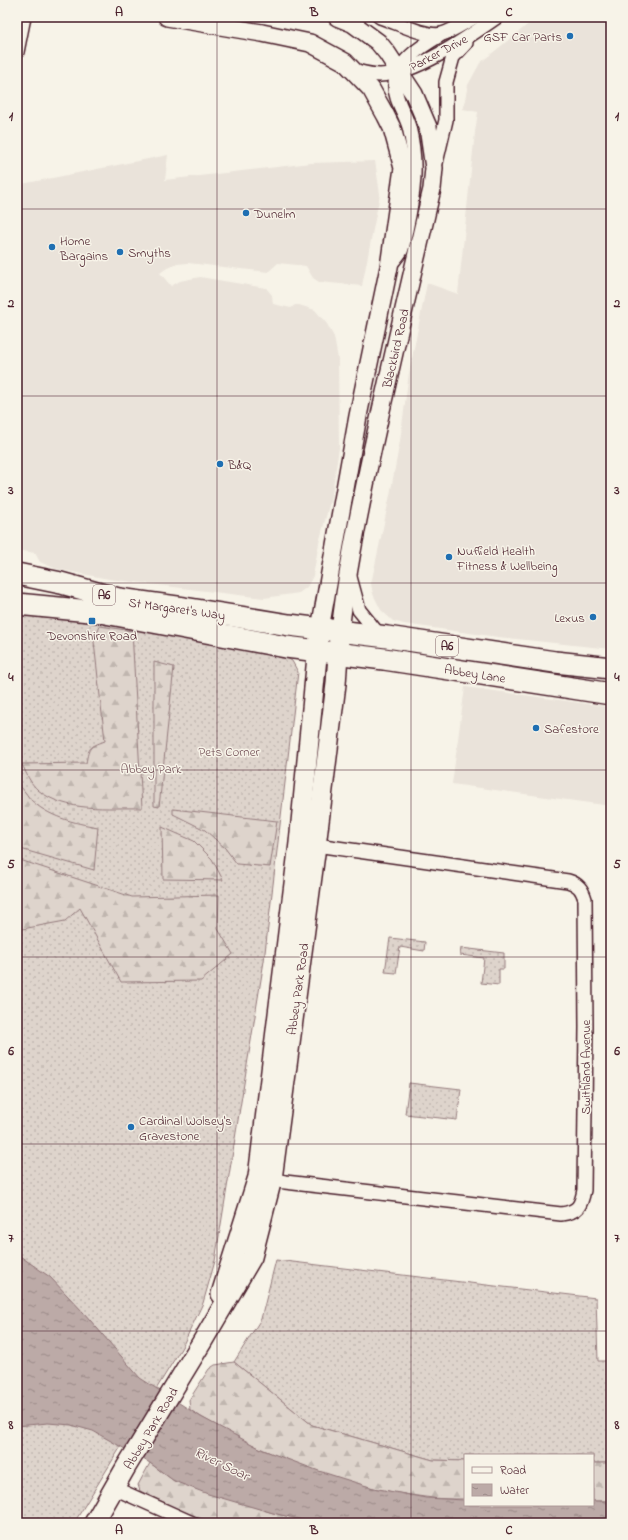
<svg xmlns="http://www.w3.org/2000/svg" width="628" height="1540" font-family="'Indie Flower',sans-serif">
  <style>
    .built { fill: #eae3da }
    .grass { fill: url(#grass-dots); stroke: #947a7c }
    .forest { fill: url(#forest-firs); stroke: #947a7c }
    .water { fill: url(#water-ripples); stroke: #8e7275 }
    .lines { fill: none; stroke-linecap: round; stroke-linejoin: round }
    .minor-casing { stroke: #4a1f2b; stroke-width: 16 }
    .tertiary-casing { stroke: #4a1f2b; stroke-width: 20 }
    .secondary-casing { stroke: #4a1f2b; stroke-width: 22 }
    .primary-casing { stroke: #4a1f2b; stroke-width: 24 }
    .minor { stroke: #f7f3e8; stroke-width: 13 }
    .tertiary { stroke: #f7f3e8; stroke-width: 17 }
    .secondary { stroke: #f7f3e8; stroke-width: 19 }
    .primary { stroke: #f7f3e8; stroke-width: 21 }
    .grid { fill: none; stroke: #4a1f2b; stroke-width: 1; stroke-opacity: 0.55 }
    .poi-dot { fill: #1f6fb2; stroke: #f7f3e8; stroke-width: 1.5 }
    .labels { text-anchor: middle; stroke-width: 3; stroke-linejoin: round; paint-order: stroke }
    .shield { fill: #f7f3e8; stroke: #7e5f64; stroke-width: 1 }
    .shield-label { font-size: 12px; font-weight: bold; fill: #4a1f2b }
    .poi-label { font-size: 13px; fill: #4a1f2b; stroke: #f7f3e8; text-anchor: start }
    .street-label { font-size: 13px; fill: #4a1f2b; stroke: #f7f3e8 }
    .park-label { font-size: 13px; fill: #6f4c53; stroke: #f7f3e8 }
    .water-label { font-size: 14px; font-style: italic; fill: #6c4950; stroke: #f7f3e8 }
    .neatline { fill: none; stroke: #4a1f2b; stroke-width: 1.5 }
    .grid-label { font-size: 13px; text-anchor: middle; font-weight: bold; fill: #4a1f2b }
  </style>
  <defs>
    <pattern id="grass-dots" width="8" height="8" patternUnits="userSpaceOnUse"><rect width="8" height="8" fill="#ded4cc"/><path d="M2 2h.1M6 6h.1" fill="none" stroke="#c0b6af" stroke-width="1.8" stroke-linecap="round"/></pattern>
    <pattern id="forest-firs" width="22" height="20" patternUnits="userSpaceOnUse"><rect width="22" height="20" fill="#ded4cc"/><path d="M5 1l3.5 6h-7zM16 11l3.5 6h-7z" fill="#c0b6af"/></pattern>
    <pattern id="water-ripples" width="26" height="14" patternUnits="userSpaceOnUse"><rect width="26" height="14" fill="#bcaaa7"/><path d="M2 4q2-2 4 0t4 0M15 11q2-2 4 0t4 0" fill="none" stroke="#9b8a88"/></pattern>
  </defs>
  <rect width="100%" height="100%" fill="#f7f3e8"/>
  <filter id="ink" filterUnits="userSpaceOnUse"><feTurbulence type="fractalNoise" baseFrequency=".025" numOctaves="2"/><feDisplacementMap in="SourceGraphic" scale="8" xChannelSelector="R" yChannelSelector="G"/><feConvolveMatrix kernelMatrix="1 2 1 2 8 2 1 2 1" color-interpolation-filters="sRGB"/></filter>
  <g filter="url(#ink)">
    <g class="built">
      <polygon points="537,17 611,17 611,649 498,637 404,624 393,621 381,610 373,594 371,584 390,495 400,441 409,373 427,283 458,294 475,132 478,112 463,109 468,85 480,63"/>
      <polygon points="168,155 165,180 311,163 375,161 380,194 362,286 319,282 313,278 306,266 278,263 268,272 188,263 177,264 167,268 160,273 171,286 180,281 200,277 266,288 272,295 273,304 291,308 295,305 299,305 315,310 327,324 334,337 338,359 339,448 332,494 319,543 313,576 307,587 299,593 264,598 109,579 56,569 40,562 35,553 17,550 17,185"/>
      <polygon points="465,687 611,707 611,806 452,784"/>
    </g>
    <g class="grass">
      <polygon points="17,610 83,619 282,655 292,661 298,672 264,961 215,1261 203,1303 182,1347 74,1523 17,1523"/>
      <polygon points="390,938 425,942 424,951 400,947 396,973 385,972"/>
      <polygon points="461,948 504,953 504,969 499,969 499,985 481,983 484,958 460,955"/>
      <polygon points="409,1083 461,1089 457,1120 405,1114"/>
      <polygon points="276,1260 596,1298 598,1361 611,1361 611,1463 593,1463 593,1455 465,1455 465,1461 433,1460 312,1425 234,1362 261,1319"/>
    </g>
    <g class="forest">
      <path d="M100,626L132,631L142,808C108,807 66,813 38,790C30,783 26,773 22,764L86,763C89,747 89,747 105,741L94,642Z"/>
      <polygon points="154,662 174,667 159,807 154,806"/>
      <path d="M17,782C21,787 26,793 30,799C48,817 74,823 98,827L94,870L17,848Z"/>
      <polygon points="173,809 277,821 270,867 237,864 225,848 205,830 173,814"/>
      <polygon points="162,827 194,841 212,859 223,880 163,879"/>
      <polygon points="17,859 132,897 219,895 218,929 233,954 201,981 121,982 80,908 65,921 17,930"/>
      <path d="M234,1362L312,1425L433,1460L465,1461V1499C452,1499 438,1499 425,1497C346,1488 257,1453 190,1410L189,1400L209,1369L215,1365Z"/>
      <polygon points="150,1463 174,1481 273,1513 315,1523 213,1523 182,1511 140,1491 138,1485"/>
      <rect x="593" y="1463" width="18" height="38"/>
    </g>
    <polygon class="water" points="17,1254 50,1277 84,1313 140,1378 201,1417 263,1450 319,1471 373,1488 426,1498 465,1500 465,1505 593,1505 593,1501 611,1501 611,1523 315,1523 273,1513 208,1494 174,1481 150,1463 93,1431 71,1425 48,1423 17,1426"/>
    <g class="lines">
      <g class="minor-casing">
        <g id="minor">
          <path d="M380,17C396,22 427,38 442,34C453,31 465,22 475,17"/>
          <polyline points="17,52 24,17"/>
          <path d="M353,70C361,72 371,75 380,75C416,74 467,38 497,17"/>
          <polyline points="436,163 446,120 446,82 453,57 466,43"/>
          <path d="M390,265C393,261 398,256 401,251C404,244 404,236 406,230C414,194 418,163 409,127C405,113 394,99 395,84C397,60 424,45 442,34"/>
          <polyline points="350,577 359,610 380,636"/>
          <path d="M264,1178L285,1182L561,1214C578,1212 581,1206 584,1190L586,1027L585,899C582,889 578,884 568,881L309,844"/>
          <polyline points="114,1488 192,1523"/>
        </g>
      </g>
      <g class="tertiary-casing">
        <g id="tertiary">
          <polyline points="167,17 262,33 310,43 345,62 371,89 386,116 392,128 403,168 389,267 358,416 320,629"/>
          <path d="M337,17L352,23L378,42L387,53L414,94L428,127L434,168L432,189C410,283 388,376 368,470C357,524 346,577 340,632"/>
        </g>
      </g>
      <g class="secondary-casing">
        <g id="secondary">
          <polyline points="221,1294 258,1177 299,843 319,636"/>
          <polyline points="94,1523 126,1467 202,1342 252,1257 272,1179 316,846 336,684 339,639"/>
        </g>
      </g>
      <g class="primary-casing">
        <g id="primary">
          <polyline points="17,574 61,583 119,599 184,608 289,625 387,637 555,662 611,668"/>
          <polyline points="17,604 100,612 286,647 384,659 611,694"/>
        </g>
      </g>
      <use href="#minor" class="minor"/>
      <use href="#tertiary" class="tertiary"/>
      <use href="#secondary" class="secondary"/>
      <use href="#primary" class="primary"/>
    </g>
  </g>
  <path class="grid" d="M217,17V1523M411,17V1523M17,209H611M17,396H611M17,583H611M17,770H611M17,957H611M17,1144H611M17,1331H611"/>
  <g class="poi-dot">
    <circle cx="570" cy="36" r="4"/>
    <circle cx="246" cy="213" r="4"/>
    <circle cx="52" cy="247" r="4"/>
    <circle cx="120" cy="252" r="4"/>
    <circle cx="220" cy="464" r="4"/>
    <circle cx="449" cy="557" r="4"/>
    <circle cx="593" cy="617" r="4"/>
    <rect x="88" y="617" width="8" height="8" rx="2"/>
    <circle cx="536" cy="728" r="4"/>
    <circle cx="131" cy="1127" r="4"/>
  </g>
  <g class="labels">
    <g class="shield">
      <rect x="93" y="585" width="22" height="20" rx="3"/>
      <rect x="436" y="636" width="22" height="20" rx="3"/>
    </g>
    <g class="shield-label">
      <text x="104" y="599">A6</text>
      <text x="447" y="650">A6</text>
    </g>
    <g class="poi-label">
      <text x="562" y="41" text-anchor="end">GSF Car Parts</text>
      <text x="254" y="218">Dunelm</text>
      <text x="60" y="245">Home<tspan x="60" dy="15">Bargains</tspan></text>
      <text x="128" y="257">Smyths</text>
      <text x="228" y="469">B&amp;Q</text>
      <text x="457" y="555">Nuffield Health<tspan x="457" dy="15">Fitness &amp; Wellbeing</tspan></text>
      <text x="585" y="622" text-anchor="end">Lexus</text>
      <text x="92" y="640" text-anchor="middle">Devonshire Road</text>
      <text x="544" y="733">Safestore</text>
      <text x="139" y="1125">Cardinal Wolsey's<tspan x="139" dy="15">Gravestone</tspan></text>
    </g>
    <g class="street-label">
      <text transform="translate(438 52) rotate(-28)" y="5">Parker Drive</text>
      <text transform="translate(395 348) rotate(-77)" y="5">Blackbird Road</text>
      <text transform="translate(177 608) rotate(8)" y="5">St Margaret's Way</text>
      <text transform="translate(475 673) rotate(9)" y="5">Abbey Lane</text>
      <text transform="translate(297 989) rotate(-82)" y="5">Abbey Park Road</text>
      <text transform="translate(585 1067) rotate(-90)" y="5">Swithland Avenue</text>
      <text transform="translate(150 1428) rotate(-59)" y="5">Abbey Park Road</text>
    </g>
    <g class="park-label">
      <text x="229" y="756">Pets Corner</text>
      <text x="151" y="773">Abbey Park</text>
    </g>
    <g class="water-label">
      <text transform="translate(222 1463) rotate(26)" y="5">River Soar</text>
    </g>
  </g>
  <rect width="628" height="1540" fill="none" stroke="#f7f3e8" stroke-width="44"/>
  <rect x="464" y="1454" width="130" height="52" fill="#f7f3e8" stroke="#b29e9c"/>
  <rect x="472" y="1467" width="20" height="6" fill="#f7f3e8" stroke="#b29e9c"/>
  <text x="500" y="1474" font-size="12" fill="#4a1f2b">Road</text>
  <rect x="472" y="1484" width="20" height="12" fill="url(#water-ripples)" stroke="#b29e9c"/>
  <text x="500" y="1494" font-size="12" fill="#4a1f2b">Water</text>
  <rect x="22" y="22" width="584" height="1496" class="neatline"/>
  <g class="grid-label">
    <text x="119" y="16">A</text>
    <text x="314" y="16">B</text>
    <text x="509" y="16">C</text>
    <text x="11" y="120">1</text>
    <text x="617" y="120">1</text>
    <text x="11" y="307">2</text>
    <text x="617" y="307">2</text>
    <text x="11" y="494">3</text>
    <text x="617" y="494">3</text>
    <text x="11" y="681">4</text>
    <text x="617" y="681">4</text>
    <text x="11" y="868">5</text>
    <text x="617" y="868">5</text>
    <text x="11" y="1055">6</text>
    <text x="617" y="1055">6</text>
    <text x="11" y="1242">7</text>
    <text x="617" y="1242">7</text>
    <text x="11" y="1429">8</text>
    <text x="617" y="1429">8</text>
    <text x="119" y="1534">A</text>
    <text x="314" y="1534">B</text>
    <text x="509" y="1534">C</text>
  </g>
</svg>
